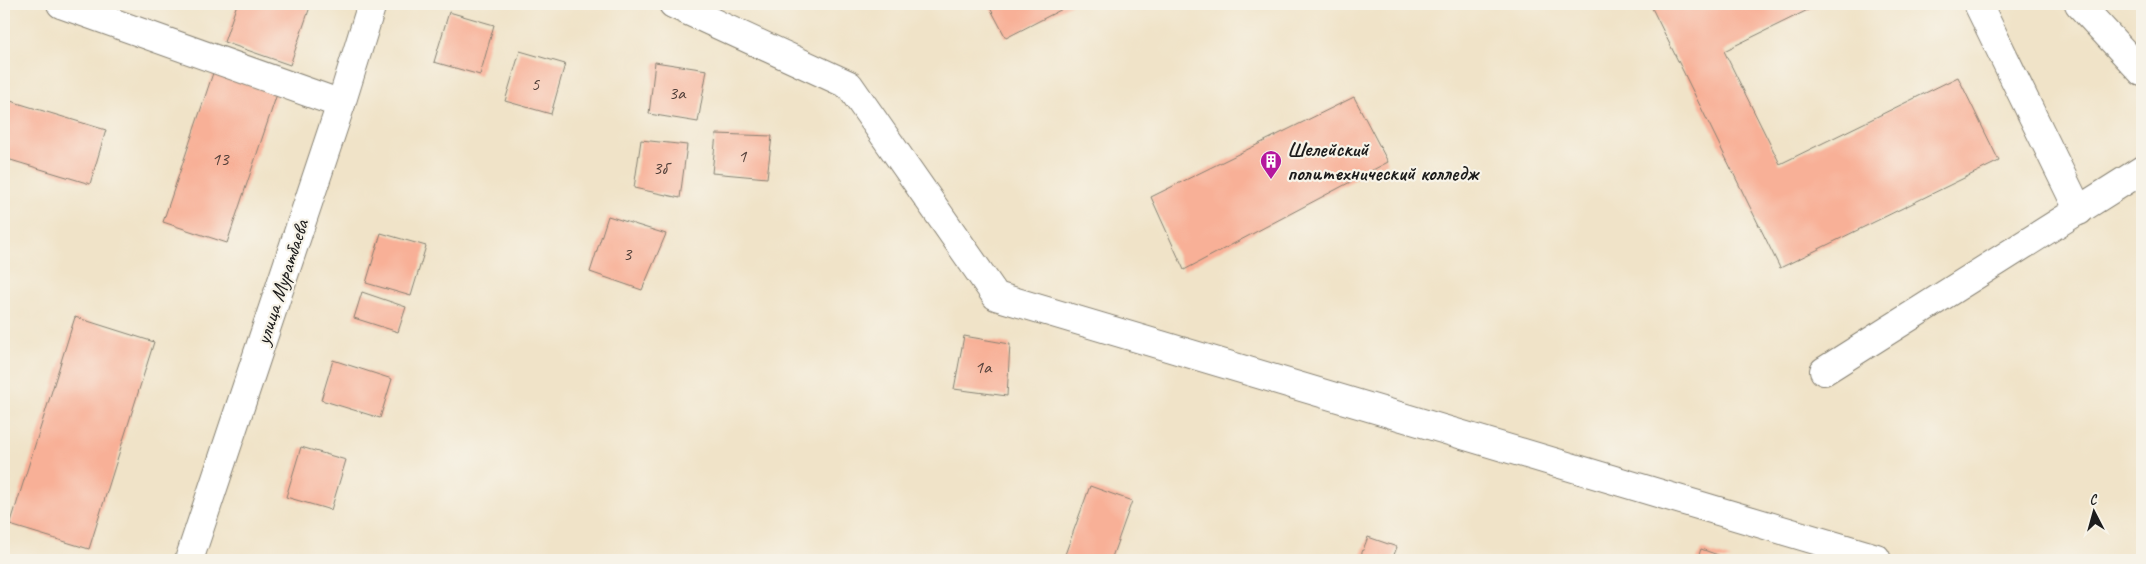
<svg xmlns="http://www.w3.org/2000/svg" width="2146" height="564" font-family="Caveat,sans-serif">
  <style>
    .building { fill: #f8b097 }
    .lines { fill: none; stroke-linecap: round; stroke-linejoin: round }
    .minor-casing { stroke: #868072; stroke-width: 30 }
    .minor { stroke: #fff; stroke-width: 28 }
    .labels { text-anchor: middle; stroke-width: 4.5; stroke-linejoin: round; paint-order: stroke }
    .number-label { font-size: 19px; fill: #53413b }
    .poi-label { font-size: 21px; font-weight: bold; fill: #1c1c1c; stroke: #f7f3e8; text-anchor: start }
    .street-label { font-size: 21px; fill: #1c1c1c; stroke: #f7f3e8 }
  </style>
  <rect width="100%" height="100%" fill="#f7f3e8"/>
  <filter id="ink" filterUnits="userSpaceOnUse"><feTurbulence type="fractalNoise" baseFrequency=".02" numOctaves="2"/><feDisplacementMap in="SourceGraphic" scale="10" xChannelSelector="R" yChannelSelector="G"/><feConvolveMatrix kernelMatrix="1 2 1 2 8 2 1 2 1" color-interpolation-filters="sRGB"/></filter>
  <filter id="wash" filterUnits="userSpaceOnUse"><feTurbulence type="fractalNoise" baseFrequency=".0096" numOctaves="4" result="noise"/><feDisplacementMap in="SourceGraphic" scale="20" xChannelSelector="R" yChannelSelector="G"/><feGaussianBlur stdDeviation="1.12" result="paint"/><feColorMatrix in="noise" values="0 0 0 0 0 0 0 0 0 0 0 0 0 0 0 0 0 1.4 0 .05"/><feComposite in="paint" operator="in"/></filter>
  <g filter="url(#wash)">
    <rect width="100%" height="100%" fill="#f0e3c8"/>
    <g id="blocks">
      <g class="building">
        <polygon points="237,4 311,4 290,65 224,42"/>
        <polygon points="988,4 1072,4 1006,38"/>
        <polygon points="1650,4 1820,4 1724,51 1780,164 1958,77 1999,161 1780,268"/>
        <polygon points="449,12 494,25 480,75 434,62"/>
        <polygon points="520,51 565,64 551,114 505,101"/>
        <polygon points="655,62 707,70 698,122 649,114"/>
        <polygon points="213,73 277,94 227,243 163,222"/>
        <polygon points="1354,97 1388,162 1184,270 1151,197"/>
        <polygon points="4,99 106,130 90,184 4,158"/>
        <polygon points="716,134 772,136 767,178 712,173"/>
        <polygon points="641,140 687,145 680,198 634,188"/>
        <polygon points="608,216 666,234 642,290 590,272"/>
        <polygon points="381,233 426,246 411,296 366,283"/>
        <polygon points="362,292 406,307 398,332 354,318"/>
        <polygon points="75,317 154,342 89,549 10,525"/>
        <polygon points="964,336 1010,344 1007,396 954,389"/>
        <polygon points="333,360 392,379 380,418 321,400"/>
        <polygon points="301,447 346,460 331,510 286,497"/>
        <polygon points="1090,486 1132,501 1111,560 1063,560"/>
        <polygon points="1368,537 1397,547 1392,560 1359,560"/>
        <polygon points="1701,549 1732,560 1697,560"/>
      </g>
    </g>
  </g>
  <g filter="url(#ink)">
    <use href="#blocks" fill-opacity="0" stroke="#868072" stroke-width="1"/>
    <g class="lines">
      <g class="minor-casing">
        <g id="minor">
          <polyline points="61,4 341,104"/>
          <polyline points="673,4 849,85 996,296 1876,558 1877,560"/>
          <polyline points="1978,4 2079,211"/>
          <polyline points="2079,4 2142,72"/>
          <polyline points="1824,371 2142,170"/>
          <polyline points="189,560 341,104 372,4"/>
        </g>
      </g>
      <use href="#minor" class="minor"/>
    </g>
  </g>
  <defs>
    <g id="building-pin" transform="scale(1.125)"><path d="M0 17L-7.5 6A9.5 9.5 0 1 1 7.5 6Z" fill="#b5179e" stroke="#f7f3e8"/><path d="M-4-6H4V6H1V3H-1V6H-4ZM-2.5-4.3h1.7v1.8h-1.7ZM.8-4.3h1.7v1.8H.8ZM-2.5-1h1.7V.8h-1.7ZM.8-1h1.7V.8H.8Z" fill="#fff"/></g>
  </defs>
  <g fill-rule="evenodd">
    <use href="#building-pin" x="1271" y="161"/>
  </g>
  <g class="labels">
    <g class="number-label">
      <text x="535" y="90">5</text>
      <text x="677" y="99">3а</text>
      <text x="742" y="162">1</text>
      <text x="220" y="165">13</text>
      <text x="660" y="174">3б</text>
      <text x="627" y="260">3</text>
      <text x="983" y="373">1а</text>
    </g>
    <g class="poi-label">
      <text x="1287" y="156">Шелейский<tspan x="1287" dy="24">политехнический колледж</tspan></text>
    </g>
    <g class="street-label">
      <text transform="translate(282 282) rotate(-72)" y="7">улица Муратбаева</text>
    </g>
  </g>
  <rect width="2146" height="564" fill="none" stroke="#f7f3e8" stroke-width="20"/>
  <g transform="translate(2094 512) rotate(354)" stroke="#f7f3e8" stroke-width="4" paint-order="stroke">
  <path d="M0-4L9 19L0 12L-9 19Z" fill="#1c1c1c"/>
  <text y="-8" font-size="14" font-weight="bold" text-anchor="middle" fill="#1c1c1c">С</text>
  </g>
</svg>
